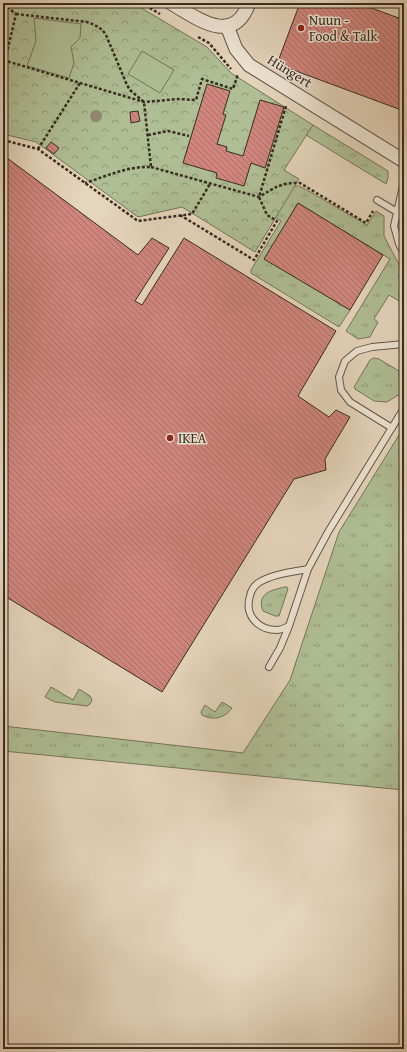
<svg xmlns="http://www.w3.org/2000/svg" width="407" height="1052" font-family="'Gentium Book Plus',serif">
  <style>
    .grass { fill: url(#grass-tufts); stroke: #74765a }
    .park { fill: url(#park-crowns); stroke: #74765a }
    .pitch { fill: #afbe95; stroke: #74765a }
    .building { fill: url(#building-back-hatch); stroke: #382d20 }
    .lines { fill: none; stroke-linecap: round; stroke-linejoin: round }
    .lane-casing { stroke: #635747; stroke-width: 8 }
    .street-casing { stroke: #635747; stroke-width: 15 }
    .path { stroke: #382d20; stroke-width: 2.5; stroke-dasharray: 3 2; stroke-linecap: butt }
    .lane { stroke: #eee4d4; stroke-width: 6 }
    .street { stroke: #eee4d4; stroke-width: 13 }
    .tree { fill: #938973 }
    .poi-dot { fill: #8f2418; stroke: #eee4d4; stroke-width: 1.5 }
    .labels { text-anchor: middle; stroke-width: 3; stroke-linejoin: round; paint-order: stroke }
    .poi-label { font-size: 14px; fill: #382d20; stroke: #eee4d4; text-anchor: start }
    .street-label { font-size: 14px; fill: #382d20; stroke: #eee4d4 }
  </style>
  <defs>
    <pattern id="grass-tufts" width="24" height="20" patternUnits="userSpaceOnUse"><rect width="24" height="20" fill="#afbe95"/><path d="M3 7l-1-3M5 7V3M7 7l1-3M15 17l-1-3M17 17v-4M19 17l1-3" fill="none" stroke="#8f9b79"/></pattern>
    <pattern id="park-crowns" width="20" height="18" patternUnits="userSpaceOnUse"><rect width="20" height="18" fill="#afbe95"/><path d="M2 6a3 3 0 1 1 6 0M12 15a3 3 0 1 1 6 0" fill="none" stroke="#8f9b79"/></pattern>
    <pattern id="building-back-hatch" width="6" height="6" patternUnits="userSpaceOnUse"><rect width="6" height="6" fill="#d0867e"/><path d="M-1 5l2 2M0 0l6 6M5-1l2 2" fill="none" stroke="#aa6e67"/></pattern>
  </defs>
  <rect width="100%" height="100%" fill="#e5d5bd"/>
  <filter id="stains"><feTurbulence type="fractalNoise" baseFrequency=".005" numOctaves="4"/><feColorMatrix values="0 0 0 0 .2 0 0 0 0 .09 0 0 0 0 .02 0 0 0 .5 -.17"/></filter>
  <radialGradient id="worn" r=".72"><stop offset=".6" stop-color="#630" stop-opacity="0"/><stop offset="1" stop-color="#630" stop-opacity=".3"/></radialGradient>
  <g class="grass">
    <polygon points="313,125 388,171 388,178 386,184 306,135"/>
    <polygon points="292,186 299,186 305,189 367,225 376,211 384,216 384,236 404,274 404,304 389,295 374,319 378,322 370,337 358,339 346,331 390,259 298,203 265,259 350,310 339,327 251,273 251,270 281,221 268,212"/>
    <polygon points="374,358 379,359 404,374 404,389 400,394 387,402 374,401 355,389 354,387 370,360"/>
    <polygon points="404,427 404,790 3,751 3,726 243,753 290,680 339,532"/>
    <path d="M285,587H287L288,589L279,616H275L263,611C256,593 272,590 285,587Z"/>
    <polygon points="51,687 73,700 79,689 90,696 92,700 90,704 87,706 55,702 45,697"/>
    <path d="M222,702L232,708C225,718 213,721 202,715L201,712L205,705L215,712Z"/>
  </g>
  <polygon class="park" points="3,3 133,3 207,47 231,73 313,125 284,170 299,179 255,252 182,207 138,217 36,142 3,134"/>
  <g class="pitch">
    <polygon points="34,18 81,24 80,38 71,47 74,63 69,78 27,66 36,41"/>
    <polygon points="142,51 174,70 160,93 128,74"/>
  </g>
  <g class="building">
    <polygon points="300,3 358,3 404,20 404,111 277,64"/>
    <polygon points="207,84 230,91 223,114 226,115 217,144 227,147 226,151 243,156 260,100 284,107 265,168 251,163 244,186 216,178 217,173 183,163"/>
    <polygon points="138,111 140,121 131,123 130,112"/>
    <polygon points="51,142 59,148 54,154 46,148"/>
    <polygon points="3,155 138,255 152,238 169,248 135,301 142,305 184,238 336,331 298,396 329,417 336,410 350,417 325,459 326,470 294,479 162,692 3,595"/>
    <polygon points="298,203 383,255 350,310 264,259"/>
  </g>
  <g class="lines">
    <g class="lane-casing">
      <g id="lane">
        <polyline points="404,181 394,226 399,244 404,254"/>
        <polyline points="377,200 397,212"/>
        <polyline points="392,428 350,402 341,390 339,377 345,361 357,351 372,347 404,344"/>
        <path d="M308,569C292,572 272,574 258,583C254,586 251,591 250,596C244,615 258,630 277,630C281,630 285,628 289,626L308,569L328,532L404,408"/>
        <polyline points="269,667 280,648 289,626"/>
      </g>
    </g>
    <g class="street-casing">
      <g id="street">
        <path d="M171,3C197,18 233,47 249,3"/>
        <polyline points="227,26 236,49 249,65 404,161"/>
      </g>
    </g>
    <g class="path">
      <polyline points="141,3 160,14"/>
      <polyline points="3,4 16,14 5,61"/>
      <path d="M16,14L87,22C95,25 101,27 106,35L127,85L130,90L144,102L151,167C128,166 107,176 85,183"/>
      <polyline points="198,37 209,43 231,69"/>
      <polyline points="3,60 144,102 179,99 196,100 202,79 233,89 238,74"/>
      <polyline points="148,135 168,131 189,136"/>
      <polyline points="3,140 38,149 138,221 192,214 210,184"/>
      <polyline points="38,149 80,83"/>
      <path d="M151,167L259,197C274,188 282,182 300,183L366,223L373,211"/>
      <polyline points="180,215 254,260 277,221 267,215 259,197 286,106"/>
    </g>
    <use href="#lane" class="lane"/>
    <use href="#street" class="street"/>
  </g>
  <circle class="tree" cx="96" cy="116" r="6"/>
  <g class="poi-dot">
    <circle cx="301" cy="28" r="4"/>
    <circle cx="170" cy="438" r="4"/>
  </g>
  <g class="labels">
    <g class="poi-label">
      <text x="309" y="25">Nuun -<tspan x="309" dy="16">Food &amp; Talk</tspan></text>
      <text x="178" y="443">IKEA</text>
    </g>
    <g class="street-label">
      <text transform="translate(290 71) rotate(32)" y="5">Hüngert</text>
    </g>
  </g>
  <rect width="407" height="1052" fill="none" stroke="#e5d5bd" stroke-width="16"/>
  <rect x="4" y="4" width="399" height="1044" fill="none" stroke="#382d20" stroke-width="2"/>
  <rect x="8" y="8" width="391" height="1036" fill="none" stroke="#382d20"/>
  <rect width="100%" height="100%" filter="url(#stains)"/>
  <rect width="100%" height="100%" fill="url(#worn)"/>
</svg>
